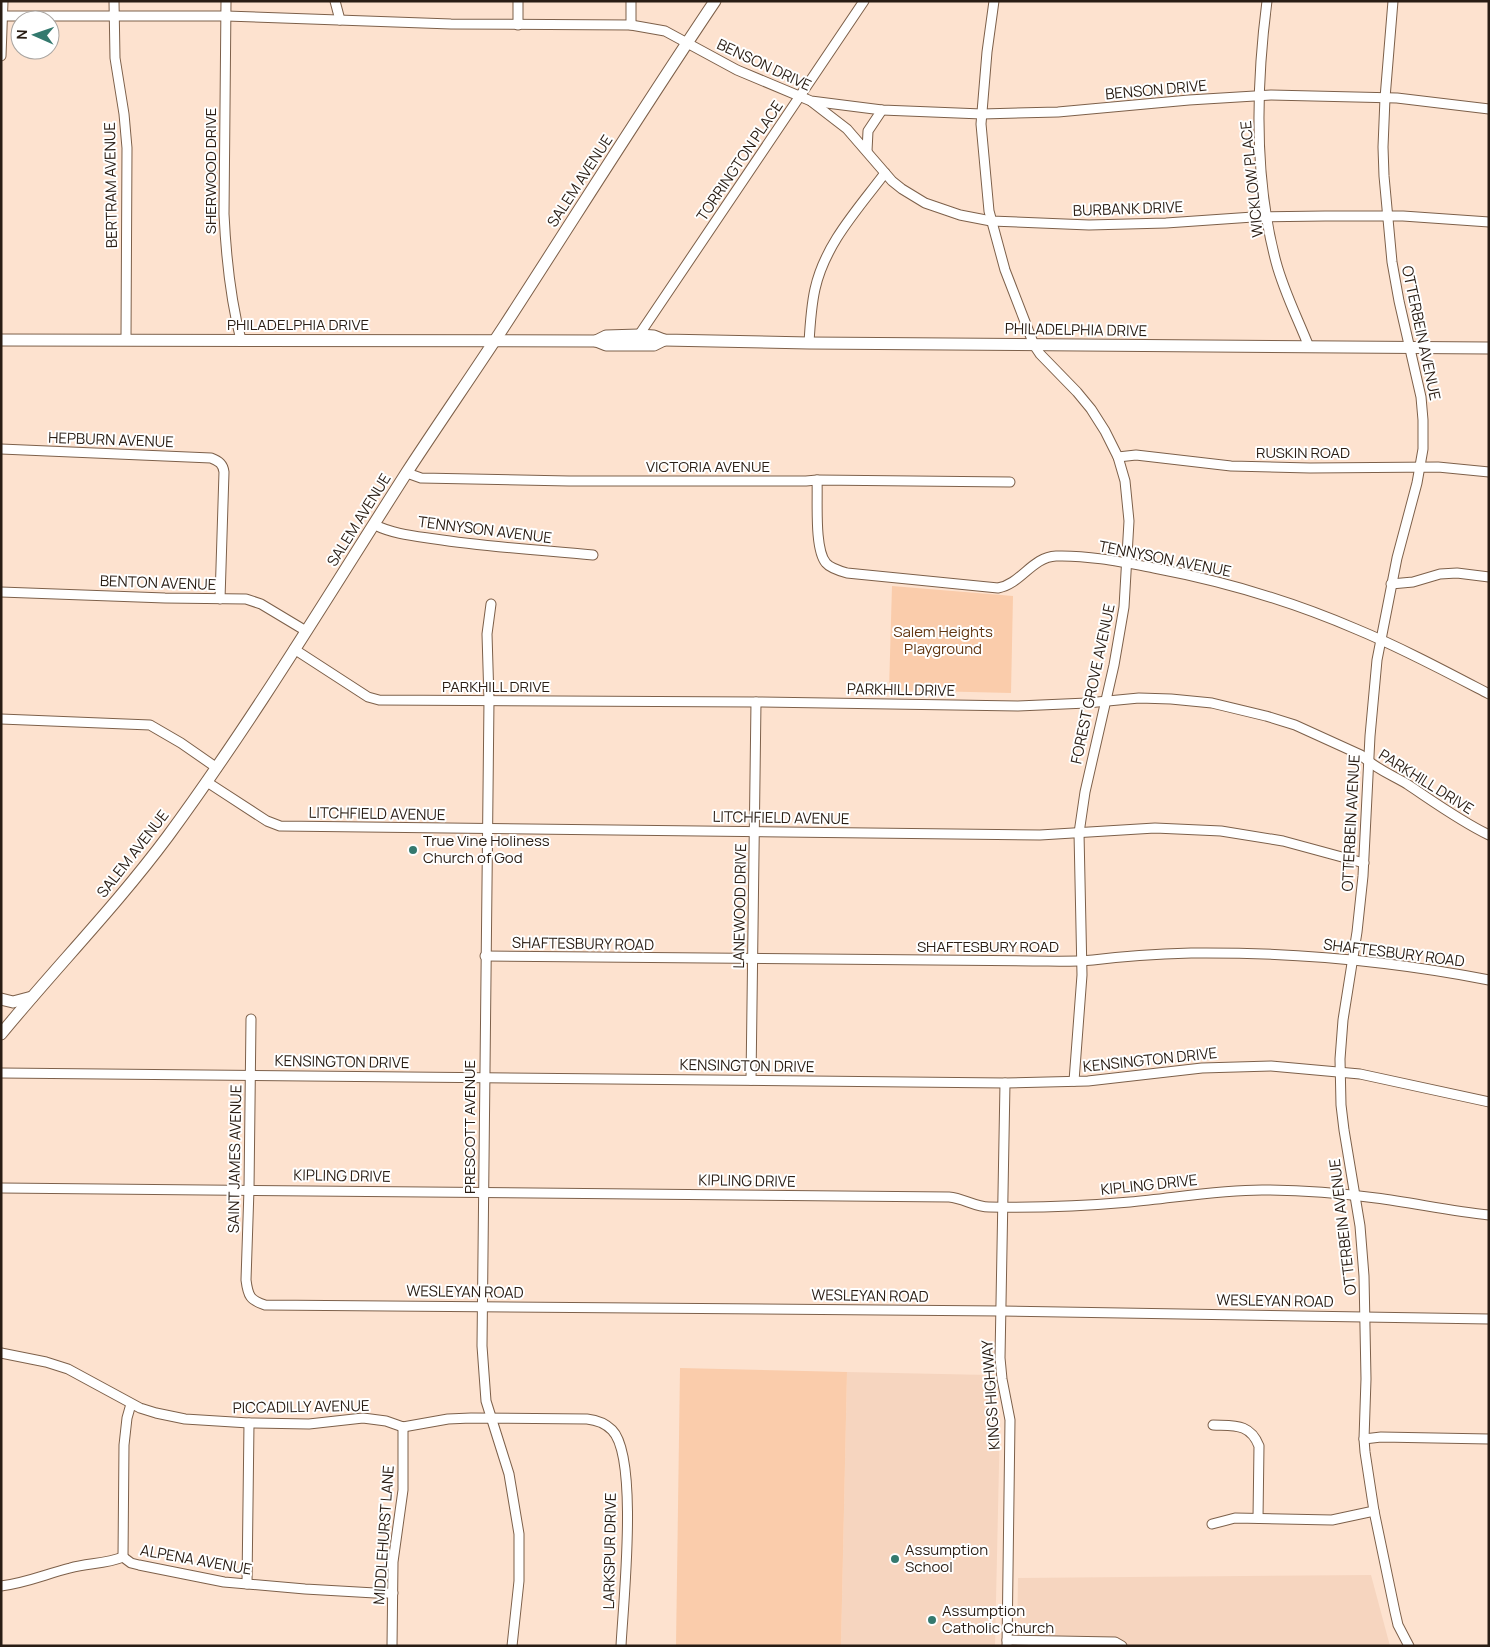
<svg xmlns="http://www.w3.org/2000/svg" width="1490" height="1647" font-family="Manrope,sans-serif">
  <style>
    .built { fill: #f6d5bf }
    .green { fill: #faccab }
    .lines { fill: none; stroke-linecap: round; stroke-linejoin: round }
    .minor-casing { stroke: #7d604a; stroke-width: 11 }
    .major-casing { stroke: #7d604a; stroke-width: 13 }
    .minor { stroke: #fff; stroke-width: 9 }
    .major { stroke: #fff; stroke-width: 11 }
    .poi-dot { fill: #34796e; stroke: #fff; stroke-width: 2 }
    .labels { text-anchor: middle; stroke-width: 4; stroke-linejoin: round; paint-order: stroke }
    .street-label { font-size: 15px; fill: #291d14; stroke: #fff }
    .park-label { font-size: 15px; fill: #613510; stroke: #fff }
    .poi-label { font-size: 15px; fill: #291d14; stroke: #fff; text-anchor: start }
  </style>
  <rect width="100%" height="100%" fill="#fde2cf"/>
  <g class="built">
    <polygon points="847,1372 989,1375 1000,1420 995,1646 841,1646"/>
    <polygon points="1371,1575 1390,1646 1017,1646 1018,1578"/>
  </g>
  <g class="green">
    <polygon points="892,586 1013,596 1011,693 889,690"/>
    <polygon points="680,1368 847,1372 841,1646 676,1646"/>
  </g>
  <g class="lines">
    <g class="minor-casing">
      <g id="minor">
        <polyline points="114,1 115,58 124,114 127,148 126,339"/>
        <path d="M226,1L224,214C226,256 230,298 241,340"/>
        <polyline points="335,1 340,20"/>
        <polyline points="994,1 987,52 981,124 989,211 1005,270 1034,345 1040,354 1077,392 1091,409 1105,431 1118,457 1125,481 1129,521 1124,607 1114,665 1085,792 1079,833 1082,975 1074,1081"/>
        <path d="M1267,1C1256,86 1254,179 1276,262C1284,292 1298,319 1309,347"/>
        <polyline points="1393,1 1385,98 1383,147 1384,176 1392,262 1399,301 1421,397 1423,420 1423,449 1417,483 1397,558 1377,660 1370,736 1363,876 1357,932 1343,1020 1340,1059 1341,1105 1344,1130 1360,1226 1364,1276 1366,1379 1364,1439 1365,1452 1374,1511 1395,1612 1398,1625 1409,1646"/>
        <polyline points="3,16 226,16 451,24 631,25 665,31 737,70 811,101 882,110 982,114 1058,112 1189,100 1271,95 1397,98 1489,109"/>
        <polyline points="518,25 518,1"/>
        <polyline points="631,25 631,1"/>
        <polyline points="1,56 3,1"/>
        <polyline points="812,102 847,129 892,181 902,189 925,203 960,215 991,221 1089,225 1166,223 1253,217 1325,216 1403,216 1489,222"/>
        <polyline points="867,151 868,131 882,110"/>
        <polyline points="639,335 864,1"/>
        <path d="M809,343C810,325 811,307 815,289C825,244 858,209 885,173"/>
        <path d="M1,449L211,458C219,461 223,464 224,472L220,599"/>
        <polyline points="1118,457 1136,455 1231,466 1310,468 1438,467 1489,472"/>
        <polyline points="407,473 421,478 569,481 806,481 817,480 1010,482"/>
        <path d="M817,480C818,499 814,549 826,563C830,568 840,571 847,573L998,588C1021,584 1032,557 1056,556C1088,555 1122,562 1154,568C1223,581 1291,601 1356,629C1402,648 1445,671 1489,694"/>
        <path d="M375,525C393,534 415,536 435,539C487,547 540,550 593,555"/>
        <polyline points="1391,584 1413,582 1440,574 1457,573 1489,577"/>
        <polyline points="1,592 165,598 246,599 261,604 306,631"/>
        <polyline points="491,604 487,634 489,700 482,1346 486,1401 509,1474 519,1534 519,1581 512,1646"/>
        <path d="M294,649L368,697L379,700L756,702L1018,706L1087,703L1139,698L1171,699L1212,703L1266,716L1295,725L1361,755C1374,768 1392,775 1407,784C1434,802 1460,821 1489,835"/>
        <polyline points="1,719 150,725 181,743 217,768"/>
        <polyline points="207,782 267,821 280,826 1040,835 1155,828 1221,831 1283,841 1364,863"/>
        <path d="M485,956L1033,961C1053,961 1073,962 1093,960C1126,956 1159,954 1191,953C1291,952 1391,961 1489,980"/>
        <path d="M251,1019L249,1189L246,1280C248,1296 250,1300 265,1305L1001,1311L1489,1319"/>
        <polyline points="1,1073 1005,1083 1088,1081 1202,1068 1271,1066 1360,1074 1489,1102"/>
        <polyline points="751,1080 756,702"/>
        <polyline points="1005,1083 1000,1358 1002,1379 1010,1420 1007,1646"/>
        <path d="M1,1188L949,1197C963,1198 975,1207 989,1207C1036,1208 1084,1206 1130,1202C1174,1198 1218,1190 1262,1190C1300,1190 1339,1193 1376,1198C1414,1203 1451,1211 1489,1215"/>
        <path d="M1,1353L46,1362L68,1369L140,1408L156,1413L185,1419L249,1423L309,1424L363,1418L386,1421L403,1427L448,1419L471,1418L587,1419C596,1420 605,1423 612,1430C639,1457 623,1605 621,1646"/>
        <path d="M1213,1425C1234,1426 1250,1423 1259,1446L1258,1518"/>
        <polyline points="1364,1439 1381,1437 1489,1439"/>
        <polyline points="1212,1524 1235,1518 1332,1520 1374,1511"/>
        <polyline points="123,1557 131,1563 139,1565 224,1582 305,1589 375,1593 393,1593"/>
        <polyline points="123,1557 124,1445 127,1418 131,1404"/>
        <polyline points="247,1584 249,1423"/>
        <path d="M1,1586C26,1583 46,1574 70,1568C88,1563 106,1564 123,1557"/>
        <polyline points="1007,1640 1115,1642 1122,1646"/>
        <polyline points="392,1646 393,1562 403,1490 403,1427"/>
      </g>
    </g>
    <g class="major-casing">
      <g id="major">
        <polyline points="1,340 596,341 606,345 654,345 664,340"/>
        <polyline points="596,341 606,336 639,335 654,336 664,340 809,343 1489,348"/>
        <polyline points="1,999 13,1002 32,997"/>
        <path d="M1,1034C56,967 116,906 168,836C254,719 329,594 407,472C439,423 473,374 505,325C575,217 643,108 715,1"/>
      </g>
    </g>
    <use href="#minor" class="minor"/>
    <use href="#major" class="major"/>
  </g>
  <g class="poi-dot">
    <circle cx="413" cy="850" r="5"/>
    <circle cx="895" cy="1559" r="5"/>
    <circle cx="932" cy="1620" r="5"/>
  </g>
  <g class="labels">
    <g class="street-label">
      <text transform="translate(764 65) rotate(25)" y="5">BENSON DRIVE</text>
      <text transform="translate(1156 90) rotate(-5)" y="5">BENSON DRIVE</text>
      <text transform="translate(740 161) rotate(-56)" y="5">TORRINGTON PLACE</text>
      <text transform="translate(211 171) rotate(-90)" y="5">SHERWOOD DRIVE</text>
      <text transform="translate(1252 179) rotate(-96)" y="5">WICKLOW PLACE</text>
      <text transform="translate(580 181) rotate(-57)" y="5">SALEM AVENUE</text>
      <text transform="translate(111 185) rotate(-91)" y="5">BERTRAM AVENUE</text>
      <text transform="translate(1128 209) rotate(-2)" y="5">BURBANK DRIVE</text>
      <text x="298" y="330">PHILADELPHIA DRIVE</text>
      <text transform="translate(1076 330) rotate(1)" y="5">PHILADELPHIA DRIVE</text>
      <text transform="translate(1421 333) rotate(78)" y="5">OTTERBEIN AVENUE</text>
      <text transform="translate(111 440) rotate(2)" y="5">HEPBURN AVENUE</text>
      <text x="1303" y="458">RUSKIN ROAD</text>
      <text x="708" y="472">VICTORIA AVENUE</text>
      <text transform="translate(359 520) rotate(-58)" y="5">SALEM AVENUE</text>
      <text transform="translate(485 530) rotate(7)" y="5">TENNYSON AVENUE</text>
      <text transform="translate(1165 559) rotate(11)" y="5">TENNYSON AVENUE</text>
      <text transform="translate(158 583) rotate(2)" y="5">BENTON AVENUE</text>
      <text transform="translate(1093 684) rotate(-78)" y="5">FOREST GROVE AVENUE</text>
      <text x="496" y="692">PARKHILL DRIVE</text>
      <text transform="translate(901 690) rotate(1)" y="5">PARKHILL DRIVE</text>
      <text transform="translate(1426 782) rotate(32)" y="5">PARKHILL DRIVE</text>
      <text transform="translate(377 814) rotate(1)" y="5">LITCHFIELD AVENUE</text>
      <text transform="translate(781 818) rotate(1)" y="5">LITCHFIELD AVENUE</text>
      <text transform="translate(1351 823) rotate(-87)" y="5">OTTERBEIN AVENUE</text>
      <text transform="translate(133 854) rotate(-52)" y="5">SALEM AVENUE</text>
      <text transform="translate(740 906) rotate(-89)" y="5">LANEWOOD DRIVE</text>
      <text transform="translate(583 944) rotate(1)" y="5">SHAFTESBURY ROAD</text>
      <text x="988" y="952">SHAFTESBURY ROAD</text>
      <text transform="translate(1394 953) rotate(7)" y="5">SHAFTESBURY ROAD</text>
      <text transform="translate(1150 1060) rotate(-6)" y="5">KENSINGTON DRIVE</text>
      <text transform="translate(342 1062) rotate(1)" y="5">KENSINGTON DRIVE</text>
      <text transform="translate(747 1066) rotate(1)" y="5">KENSINGTON DRIVE</text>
      <text transform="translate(470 1127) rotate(-90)" y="5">PRESCOTT AVENUE</text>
      <text transform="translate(235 1159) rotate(-89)" y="5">SAINT JAMES AVENUE</text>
      <text transform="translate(342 1176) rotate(1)" y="5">KIPLING DRIVE</text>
      <text transform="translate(747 1181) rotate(1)" y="5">KIPLING DRIVE</text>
      <text transform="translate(1149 1185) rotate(-6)" y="5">KIPLING DRIVE</text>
      <text transform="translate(1343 1227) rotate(-97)" y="5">OTTERBEIN AVENUE</text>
      <text transform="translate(465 1292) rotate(1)" y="5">WESLEYAN ROAD</text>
      <text transform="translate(870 1296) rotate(1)" y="5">WESLEYAN ROAD</text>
      <text transform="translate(1275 1301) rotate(1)" y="5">WESLEYAN ROAD</text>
      <text transform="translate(991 1395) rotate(-94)" y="5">KINGS HIGHWAY</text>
      <text transform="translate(301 1407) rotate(-1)" y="5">PICCADILLY AVENUE</text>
      <text transform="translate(384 1535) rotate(-86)" y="5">MIDDLEHURST LANE</text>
      <text transform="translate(610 1551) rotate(-89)" y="5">LARKSPUR DRIVE</text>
      <text transform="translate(196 1560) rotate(10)" y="5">ALPENA AVENUE</text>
    </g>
    <g class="park-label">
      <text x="943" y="637">Salem Heights<tspan x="943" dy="17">Playground</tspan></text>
    </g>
    <g class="poi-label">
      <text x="423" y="846">True Vine Holiness<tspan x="423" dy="17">Church of God</tspan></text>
      <text x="905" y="1555">Assumption<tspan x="905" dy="17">School</tspan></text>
      <text x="942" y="1616">Assumption<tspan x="942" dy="17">Catholic Church</tspan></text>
    </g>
  </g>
  <rect width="1490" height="1647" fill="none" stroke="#291d14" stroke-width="5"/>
  <g transform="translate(35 35) rotate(272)"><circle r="24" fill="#ffffff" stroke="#a9a5a1"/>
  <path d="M0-4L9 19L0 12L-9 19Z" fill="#34796e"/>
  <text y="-8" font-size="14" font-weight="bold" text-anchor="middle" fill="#291d14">N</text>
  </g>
</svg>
